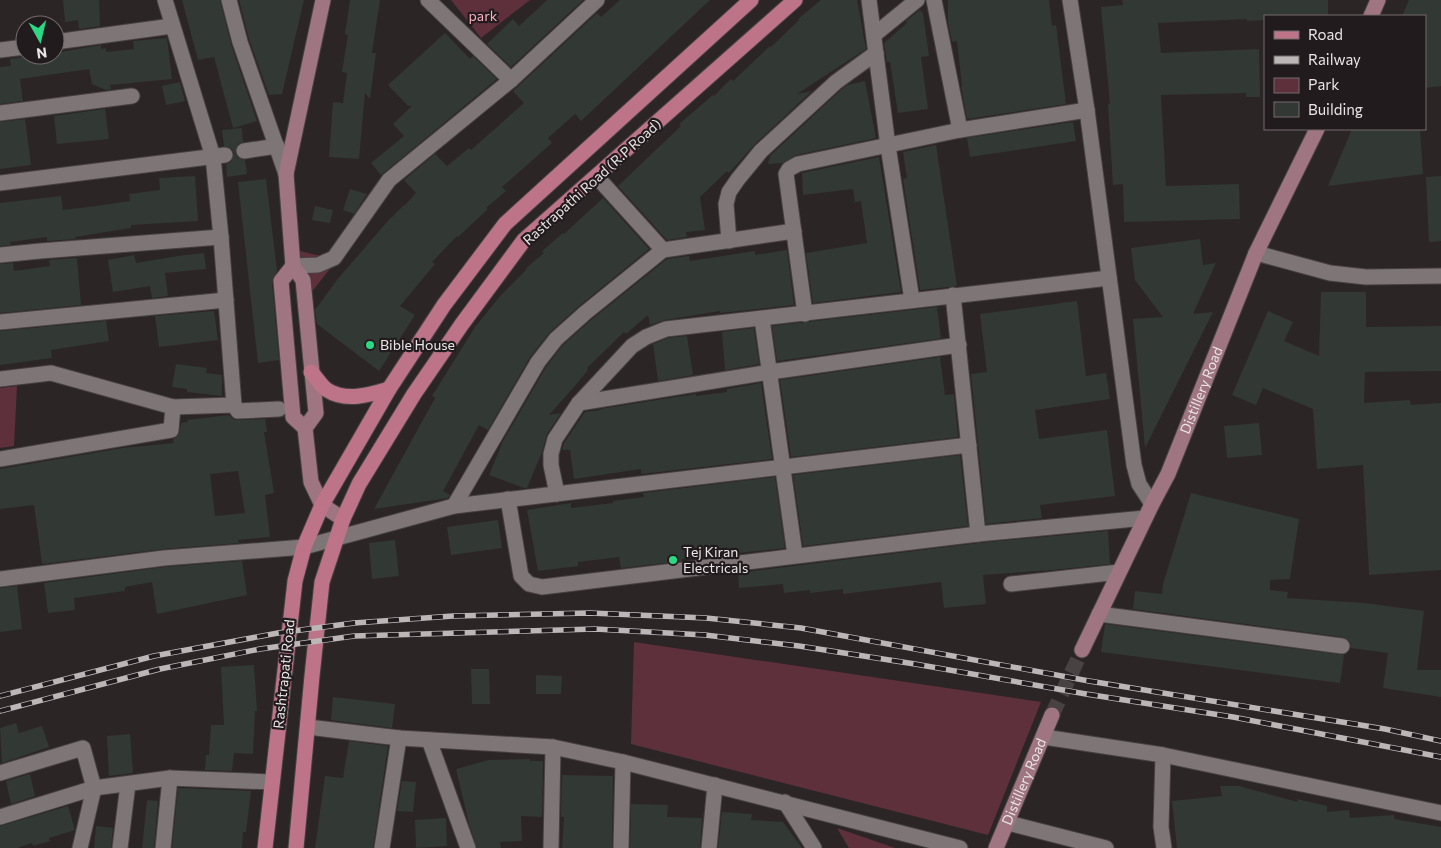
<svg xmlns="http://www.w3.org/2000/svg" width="1441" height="848" font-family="Commissioner,sans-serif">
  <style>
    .green { fill: #5d303c }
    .building { fill: #323834; fill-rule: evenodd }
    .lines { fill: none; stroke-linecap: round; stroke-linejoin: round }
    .secondary-tunnel { stroke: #484243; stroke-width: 15; stroke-dasharray: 15 8; stroke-linecap: butt }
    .street-casing { stroke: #474142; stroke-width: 17 }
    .secondary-casing { stroke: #474142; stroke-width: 17 }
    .primary-casing { stroke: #474142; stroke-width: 17 }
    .street { stroke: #7e7577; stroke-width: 15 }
    .secondary { stroke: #9e7580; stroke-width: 15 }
    .primary { stroke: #bd7488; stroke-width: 15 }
    .rail-casing { stroke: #bcb6b7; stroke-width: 5.5 }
    .rail { stroke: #221b1d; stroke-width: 4; stroke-dasharray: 11; stroke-linecap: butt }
    .poi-dot { fill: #2bd884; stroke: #221b1d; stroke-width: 2 }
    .labels { text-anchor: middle; stroke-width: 4.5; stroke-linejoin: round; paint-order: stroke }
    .park-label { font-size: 14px; fill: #fbb0c1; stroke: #221b1d }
    .street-label { font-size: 14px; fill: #e9e4e5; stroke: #221b1d }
    .poi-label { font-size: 14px; fill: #e9e4e5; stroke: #221b1d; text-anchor: start }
  </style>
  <rect width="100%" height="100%" fill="#2c2526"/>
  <g class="green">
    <polygon points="451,0 530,0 481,38"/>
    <polygon points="300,251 337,260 306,299"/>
    <polygon points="17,386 14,446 0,448 0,388"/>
    <polygon points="634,642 1041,702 988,835 631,744"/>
    <polygon points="837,828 895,848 849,848"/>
  </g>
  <g class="building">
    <polygon points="63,0 99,0 100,26 79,29 78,20 65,22"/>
    <polygon points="182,0 220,0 231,44 257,121 233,128 214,57 198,60"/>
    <polygon points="239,0 304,0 282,94 269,95 249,39"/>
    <polygon points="350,0 380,0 372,53 376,53 370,99 365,93 359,159 329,157 333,102 343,103 347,73 342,72 348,35 345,34"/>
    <polygon points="547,0 583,0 511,67 487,44 513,19 519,26"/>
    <polygon points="620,0 710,0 581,121 575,114 548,138 552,143 502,187 506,191 486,208 488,209 458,237 457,236 432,262 435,264 400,306 415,315 379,371 317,324 315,310 337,280 386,223 404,205 406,206 405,205 416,193 404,180 435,154 447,166 469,148 471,150 524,103 513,91 597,13 601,17"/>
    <polygon points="821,0 857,0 866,49 797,94 812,91 755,144 729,173 727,171 700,197 705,230 686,232 687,237 667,240 618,186 681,126 679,124 713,95 714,96 731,79 733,81 770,46 771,47 799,20 798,19"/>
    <polygon points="948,0 1049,0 1052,26 1056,25 1066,104 967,119 961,86 962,86 957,41 952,42 948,23"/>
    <polygon points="1122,0 1328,0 1328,15 1265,16 1265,20 1247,21 1247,19 1158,23 1161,53 1259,49 1260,97 1246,97 1246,93 1161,95 1166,186 1239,184 1240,219 1124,222 1123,184 1113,185 1108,104 1110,104 1101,7 1123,5"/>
    <polygon points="1409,0 1441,0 1441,86 1425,88 1425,16 1402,16"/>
    <polygon points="920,10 923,13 929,56 921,57 928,109 898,113 890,62 887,62 884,43 907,23 906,21"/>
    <polygon points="445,33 470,59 473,56 497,79 381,175 371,163 404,136 393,124 412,106 408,106 388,85"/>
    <polygon points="167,38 172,79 110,85 111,89 106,90 92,84 89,69 20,79 23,101 0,104 0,67 11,66 10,59 39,55 55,55 55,53 101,45 101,49 106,48 106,52 134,49 133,41"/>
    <polygon points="865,81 876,138 796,155 782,163 768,164 770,156 842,89 848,85"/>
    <polygon points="180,82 185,101 166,105 162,86"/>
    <polygon points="105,109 109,139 57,144 54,116"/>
    <polygon points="25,119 31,165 0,169 0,122"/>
    <polygon points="1073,122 1076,141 970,157 967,138"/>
    <polygon points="242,128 243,142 238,144 235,152 237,157 245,160 247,174 227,177 226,164 231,162 234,154 232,149 224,146 222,130"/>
    <polygon points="1352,129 1420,129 1423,174 1328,186"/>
    <polygon points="936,145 957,286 920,290 903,179 907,178 903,152"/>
    <polygon points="879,157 901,292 813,303 806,253 867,243 861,201 855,202 853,189 803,195 802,173"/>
    <polygon points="195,176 198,221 131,225 131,228 75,237 75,239 47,241 47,237 10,242 11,245 0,246 0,203 61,196 63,210 96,206 130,201 129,194 160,190 159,178"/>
    <polygon points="1441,176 1441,241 1429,242 1426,177"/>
    <polygon points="266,179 277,271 272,282 279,360 258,363 238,182"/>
    <polygon points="350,189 367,194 354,214 343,210"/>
    <polygon points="603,198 649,249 579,306 549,333 530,357 488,430 479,425 443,491 450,495 448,498 374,509 435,398 432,396 475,327 501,295 527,269 526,268 544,253 542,251 563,233 564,234"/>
    <polygon points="315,206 333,210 330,223 312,220"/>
    <polygon points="1200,239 1203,265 1216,263 1193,314 1213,312 1145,448 1133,319 1163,317 1135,280 1131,248"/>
    <polygon points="787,250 794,305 720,313 720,311 665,320 650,325 648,315 626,334 624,332 587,368 588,370 574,387 549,415 561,413 547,434 542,452 527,488 524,488 489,475 503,441 546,367 563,345 591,320 667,259 689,256 690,261 755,251 755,255"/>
    <polygon points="204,253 206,269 165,273 168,296 152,298 150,286 113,292 108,260 134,255 136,263 178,256"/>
    <polygon points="77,258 81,305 0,313 0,264 13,263 14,271 50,266 49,260"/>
    <polygon points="1321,292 1366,292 1366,327 1441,326 1441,371 1365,372 1364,403 1410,400 1411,405 1441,403 1441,570 1369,575 1363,465 1317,469 1313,409 1263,388 1256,405 1232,395 1268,311 1293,322 1284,341 1319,356"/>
    <polygon points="1077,301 1086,376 1106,373 1110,399 1035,410 1039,439 1107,430 1115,496 1040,505 1042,518 986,524 971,374 987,372 980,314"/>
    <polygon points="937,307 941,338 937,339 777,361 772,326"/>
    <polygon points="214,311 218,340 159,347 155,316"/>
    <polygon points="106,321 109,341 51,350 52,358 0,365 0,331"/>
    <polygon points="754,328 759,364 725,370 722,332"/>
    <polygon points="687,336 693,375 658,381 653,344 668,338"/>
    <polygon points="940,357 945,395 954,394 958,437 791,457 780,380"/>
    <polygon points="176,364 207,368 206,373 222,375 222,396 187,392 187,389 172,387"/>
    <polygon points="761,383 772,459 641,474 641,469 574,479 570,450 562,450 564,443 585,412 601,410 600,409 696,394 696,396 727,392 727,389"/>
    <path d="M229,415L233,419L238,420L265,419L267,432H264L274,493L265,495L270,537L238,540L239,543L163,549L42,564L34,505L0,509V469L123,448L174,443L173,439L179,434L181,423L188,422L187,420ZM238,471L245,513L215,516L210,474Z"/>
    <polygon points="1259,423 1262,455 1227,458 1224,426"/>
    <polygon points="960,455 968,526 803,546 793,475"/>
    <polygon points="775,477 785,548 682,559 682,561 621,568 619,557 578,562 578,566 538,571 527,510 571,503 571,508 613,503 613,501 644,497 643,493"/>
    <polygon points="1191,493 1299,519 1290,579 1270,580 1270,590 1288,592 1287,598 1365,603 1424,611 1417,670 1441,670 1441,697 1383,688 1388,653 1351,648 1350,642 1343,637 1133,609 1135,591 1162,594 1163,584"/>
    <polygon points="498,520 502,548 451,555 447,527"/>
    <polygon points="1108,531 1110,564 1052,570 983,575 986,604 944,608 941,582 843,594 843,589 810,593 810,590 784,593 783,584 739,588 738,573 979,543"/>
    <polygon points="395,540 399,576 372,579 369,543"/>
    <polygon points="242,561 247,595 157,614 152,582 125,587 125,591 74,598 75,610 48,613 44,583 165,567"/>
    <polygon points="17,586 22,629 0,632 0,588"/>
    <polygon points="1105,624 1344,655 1340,683 1101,652"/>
    <polygon points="254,665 257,711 255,711 253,754 234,753 232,771 205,770 206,755 209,755 211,725 224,725 221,667"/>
    <polygon points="471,669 489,669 490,704 472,704"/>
    <polygon points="536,675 562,676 561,694 536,694"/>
    <polygon points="333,697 395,704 392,728 331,720"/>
    <polygon points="16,723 19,733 42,726 49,747 2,763 0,728"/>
    <polygon points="130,734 133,773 109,776 107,736"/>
    <polygon points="349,741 388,746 373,848 315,848 325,776 343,778"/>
    <polygon points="530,759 530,761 543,761 542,817 521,816 522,841 500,842 501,848 477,848 469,824 456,769 489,760"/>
    <polygon points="30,774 35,796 11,804 6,781"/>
    <polygon points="562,775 613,776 612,848 562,848 564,817 561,817"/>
    <polygon points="402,781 416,782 413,812 397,811"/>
    <polygon points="1220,786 1239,786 1298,802 1297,799 1327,806 1327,812 1349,810 1350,818 1394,815 1394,819 1441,827 1441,848 1177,848 1172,801 1222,796"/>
    <polygon points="178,788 251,791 246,832 243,832 242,848 172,848"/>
    <polygon points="147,800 158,801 154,848 142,848"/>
    <polygon points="631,804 668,805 667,817 702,818 700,848 630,848"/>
    <polygon points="68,806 75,830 49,838 50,841 33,846 32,843 17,848 0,848 0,826"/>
    <polygon points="722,812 752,814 751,820 783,822 802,848 718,848"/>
    <polygon points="446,818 447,846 416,848 415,820"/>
    <polygon points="96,826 113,828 111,848 94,848"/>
  </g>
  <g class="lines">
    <polyline class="secondary-tunnel" points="1052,715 1082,650"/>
    <g class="street-casing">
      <g id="street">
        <polyline points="165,0 213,157 221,237 234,405 238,411 279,409"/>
        <polyline points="229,0 240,42 286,174"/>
        <polyline points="428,0 511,80"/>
        <polyline points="869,0 888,146 912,300"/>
        <polyline points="934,0 960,130"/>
        <polyline points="1070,0 1087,110 1134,465 1139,484 1152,504"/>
        <polyline points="874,35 917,0"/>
        <polyline points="55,42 172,26"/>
        <polyline points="0,50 25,47"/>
        <polyline points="0,113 132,96"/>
        <polyline points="244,151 277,146"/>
        <polyline points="597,177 663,250"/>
        <polyline points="0,183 225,155"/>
        <polyline points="729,241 726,204 729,192 738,179 761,151 836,82 876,53"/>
        <polyline points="1256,253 1330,273 1366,277 1441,276"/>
        <polyline points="0,255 40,251 221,237"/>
        <polyline points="293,266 318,265 334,258 389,180 511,80 597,0"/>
        <polyline points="953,295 978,534"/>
        <polyline points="805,314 786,174 789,169 798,164 960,130 1087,110"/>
        <polyline points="762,319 795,555"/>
        <polyline points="0,322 226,300"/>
        <polyline points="0,379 51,373 173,407 234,405"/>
        <polyline points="579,403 770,372 959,345"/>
        <polyline points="0,459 171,430 173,407"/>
        <polyline points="557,494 551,465 551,454 555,439 579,403 632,346 646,337 666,329 1109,278"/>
        <polyline points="508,499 521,576 529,584 542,587 978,534 1145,518"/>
        <polyline points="454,506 538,362 556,339 585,313 663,250 794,231"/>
        <polyline points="0,579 164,558 304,547 454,506 969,445"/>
        <polyline points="1011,584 1119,572"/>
        <polyline points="1099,614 1342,646"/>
        <polyline points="308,727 399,738 553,747 623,762 960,848"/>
        <polyline points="1044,737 1163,755 1441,813"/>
        <polyline points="429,740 468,848"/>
        <polyline points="1163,755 1161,827 1164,848"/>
        <polyline points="0,773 83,748 94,788 80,848"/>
        <polyline points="785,802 814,848"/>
        <polyline points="0,817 94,788 170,778 272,782"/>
        <polyline points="1008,823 1106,848"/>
        <polyline points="120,848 128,784"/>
        <polyline points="163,848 170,778"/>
        <polyline points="382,848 399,738"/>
        <polyline points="551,848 553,747"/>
        <polyline points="621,848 623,762"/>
        <polyline points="709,848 715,785"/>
      </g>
    </g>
    <g class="secondary-casing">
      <g id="secondary">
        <polyline points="323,0 286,174 293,266 303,280 316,413 305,428 311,482 322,505 343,519"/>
        <polyline points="1371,16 1378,0"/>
        <polyline points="293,266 281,281 293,417 305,428"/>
        <path id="s1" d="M1082,650L1152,504L1168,474L1256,253L1317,129"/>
        <path id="s2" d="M996,848L1052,715"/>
      </g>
    </g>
    <g class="primary-casing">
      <g id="primary">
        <path d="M311,372C316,377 321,386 327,390C346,402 369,395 389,389"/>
        <polyline points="265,848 295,581 304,547 322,505 389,389 444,305 505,224 751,0"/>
        <polyline points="296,848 312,676 322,582 343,519 359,484 414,394 462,324 524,240 795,0"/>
      </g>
    </g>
    <use href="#street" class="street"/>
    <use href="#secondary" class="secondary"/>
    <use href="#primary" class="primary"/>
    <g class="rail-casing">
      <g id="rail">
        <polyline points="0,696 154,656 278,633 354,623 453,616 590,613 706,618 801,628 1089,681 1385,729 1441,741"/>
        <polyline points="0,711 160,669 260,649 354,636 595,629 705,635 799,646 915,664 1086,694 1233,717 1441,757"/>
      </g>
    </g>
    <use href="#rail" class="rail"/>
  </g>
  <g class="poi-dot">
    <circle cx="370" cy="345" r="5"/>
    <circle cx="673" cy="560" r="5"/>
  </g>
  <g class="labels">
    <g class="park-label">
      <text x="483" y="21">park</text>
    </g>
    <g class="street-label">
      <text transform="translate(592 182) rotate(-42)" y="5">Rastrapathi Road (R.P Road)</text>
      <text dy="5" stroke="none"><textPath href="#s1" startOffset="286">Distillery Road</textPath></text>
      <text transform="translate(284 674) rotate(-84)" y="5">Rashtrapati Road</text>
      <text dy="5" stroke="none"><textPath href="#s2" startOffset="72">Distillery Road</textPath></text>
    </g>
    <g class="poi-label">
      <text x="380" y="350">Bible House</text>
      <text x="683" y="557">Tej Kiran<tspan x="683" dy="16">Electricals</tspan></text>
    </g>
  </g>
  <rect x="1264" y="15" width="162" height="115" fill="#221b1d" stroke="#726b6d"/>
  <rect x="1274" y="31" width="25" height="8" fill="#bd7488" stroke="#726b6d"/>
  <text x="1308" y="40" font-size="15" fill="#e9e4e5">Road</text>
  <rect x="1274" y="56" width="25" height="8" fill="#bcb6b7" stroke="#726b6d"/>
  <text x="1308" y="65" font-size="15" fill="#e9e4e5">Railway</text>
  <rect x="1274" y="78" width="25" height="15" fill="#5d303c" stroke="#726b6d"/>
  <text x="1308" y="90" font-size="15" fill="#e9e4e5">Park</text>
  <rect x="1274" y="102" width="25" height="15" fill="#323834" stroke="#726b6d"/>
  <text x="1308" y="115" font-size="15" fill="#e9e4e5">Building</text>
  <g transform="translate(40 40) rotate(172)"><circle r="24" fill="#221b1d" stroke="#726b6d"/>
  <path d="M0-4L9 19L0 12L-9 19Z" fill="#2bd884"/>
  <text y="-8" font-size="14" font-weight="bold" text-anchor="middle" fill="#e9e4e5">N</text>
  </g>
</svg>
